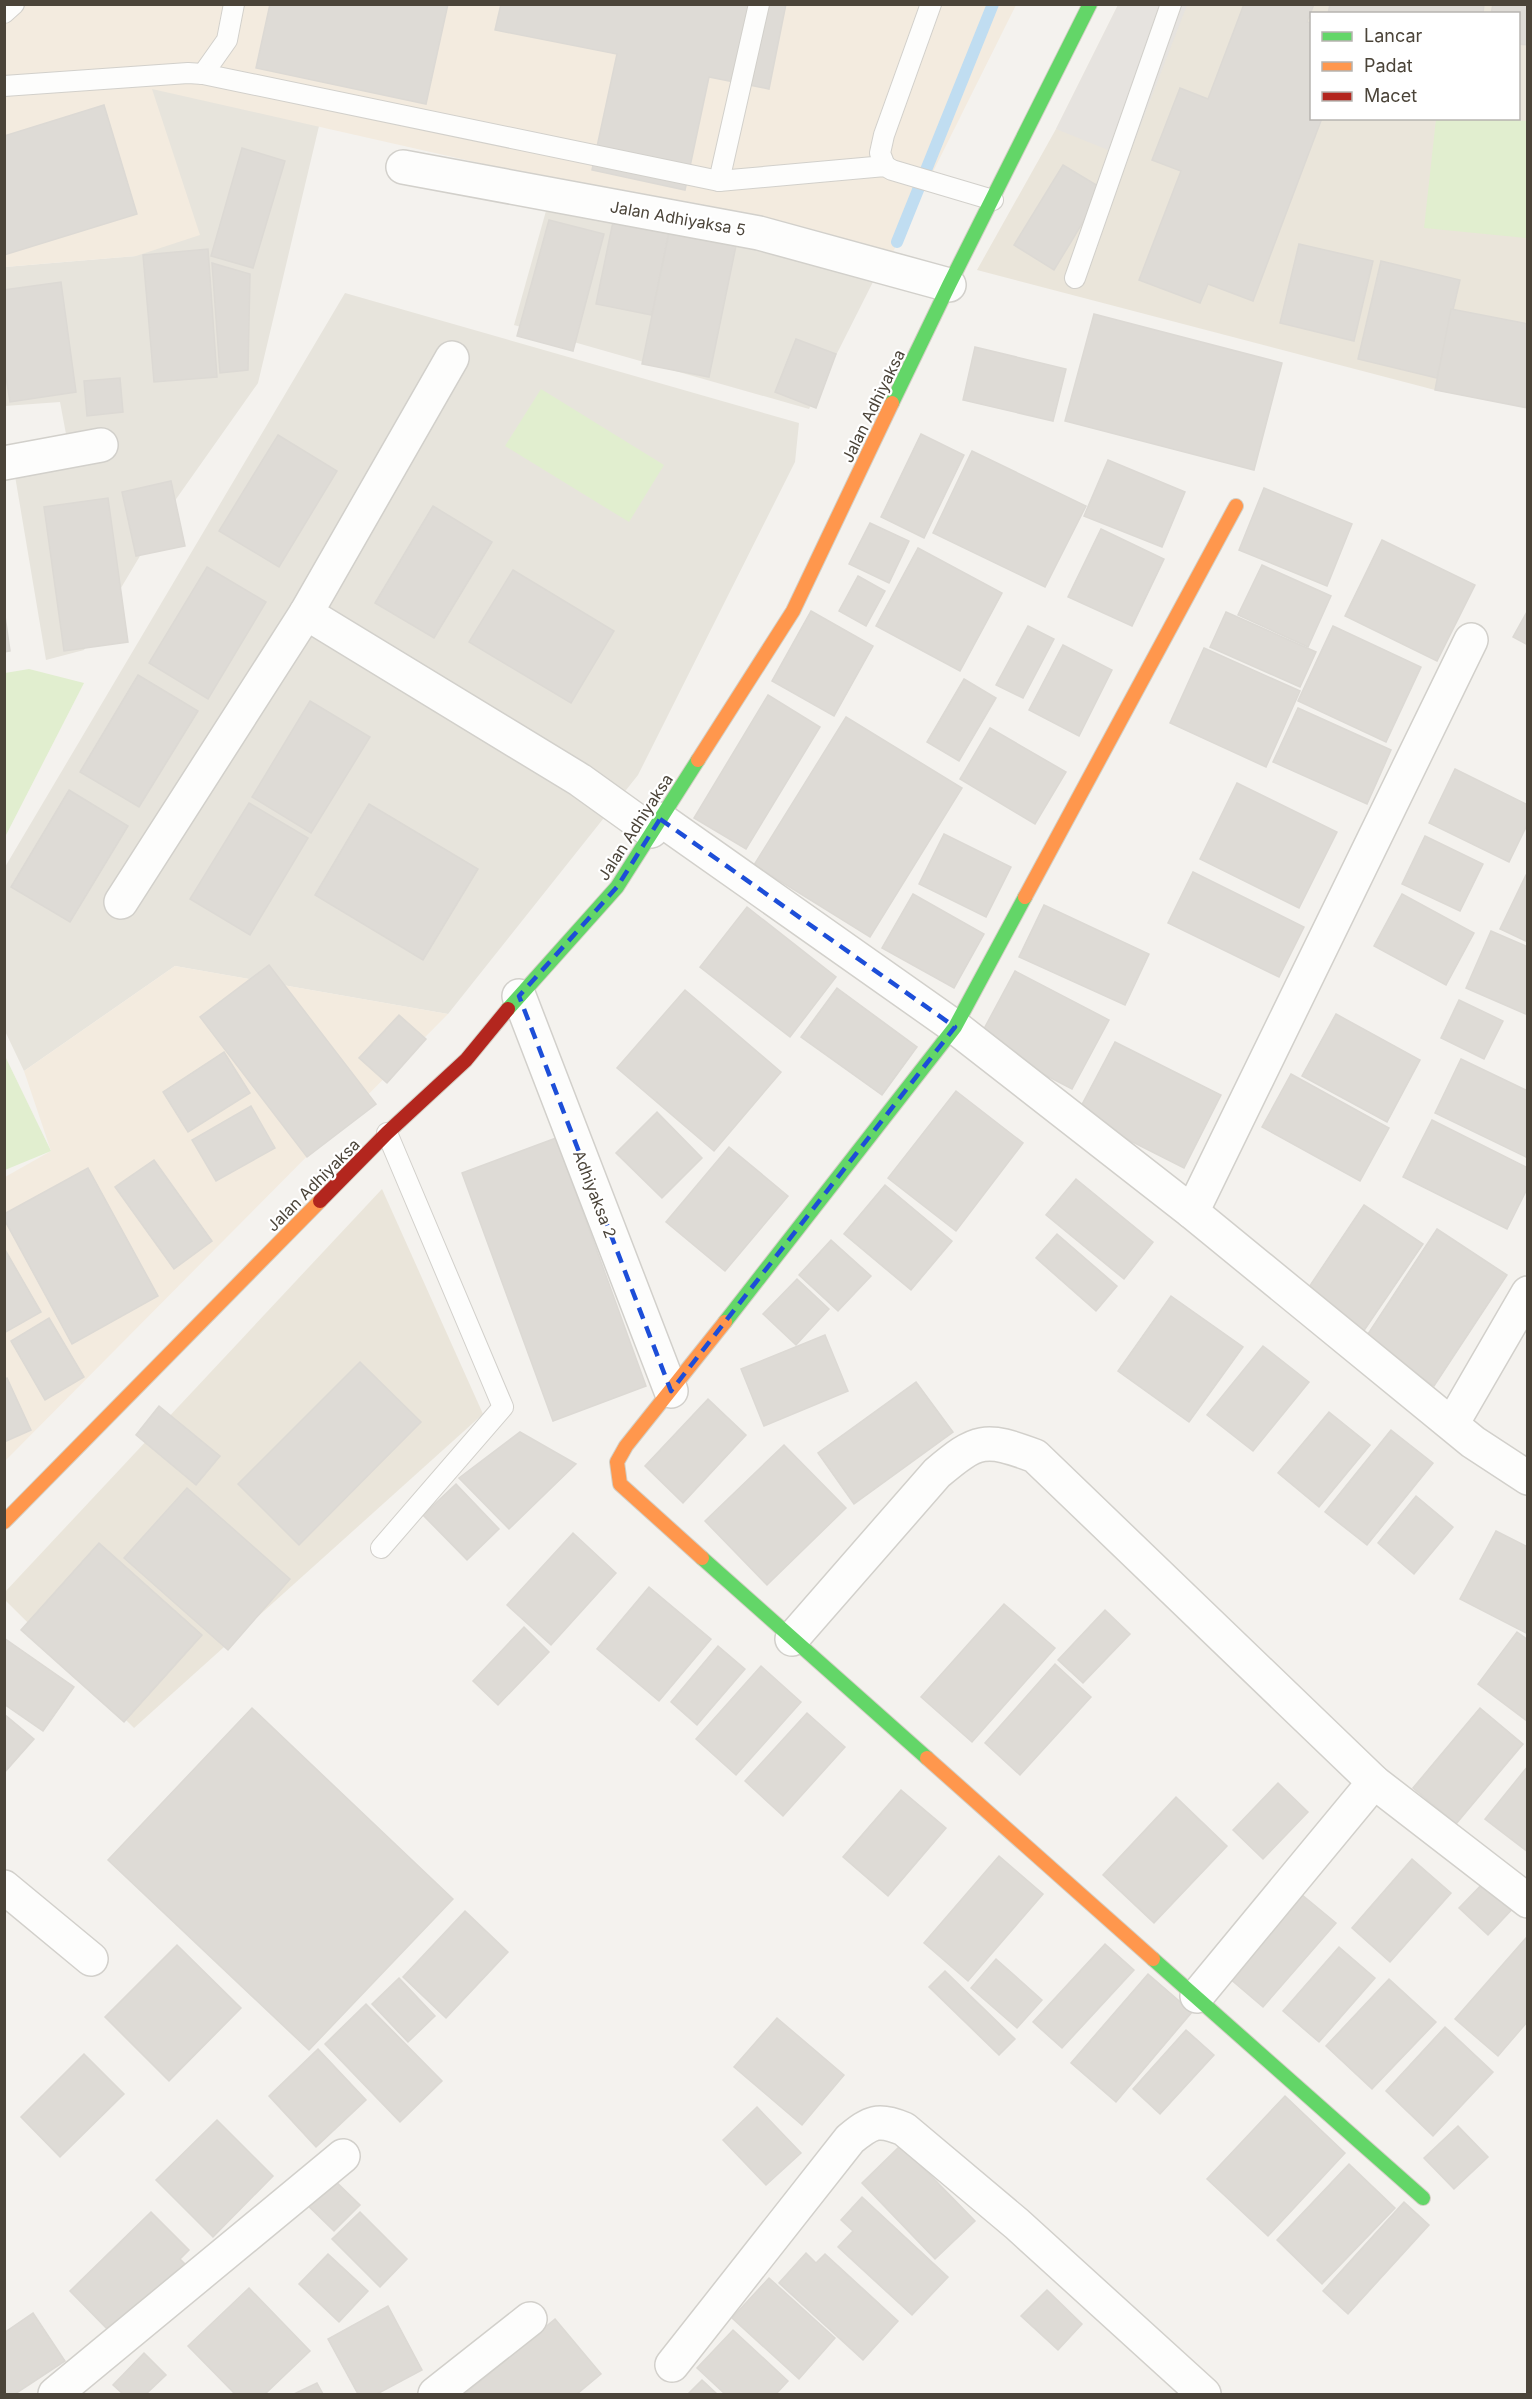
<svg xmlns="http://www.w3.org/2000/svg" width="1532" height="2399" font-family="Inter,sans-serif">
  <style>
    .residential { fill: #e7e4dc }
    .commercial { fill: #f3ebdf }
    .education { fill: #eae5da; fill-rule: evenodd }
    .green { fill: #e1eecf }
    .parking { fill: #e6e3df }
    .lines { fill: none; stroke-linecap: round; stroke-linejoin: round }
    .stream { stroke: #c0ddf1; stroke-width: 12 }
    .building { fill: #dedbd6; stroke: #dcd9d4; stroke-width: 1.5 }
    .lane-casing { stroke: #d2d0cb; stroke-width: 22 }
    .street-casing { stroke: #d2d0cb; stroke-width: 36 }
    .fast-casing { stroke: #d3cfc5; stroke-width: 16 }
    .slow-casing { stroke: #d3cfc5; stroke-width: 16 }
    .jam-casing { stroke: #d3cfc5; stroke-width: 16 }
    .lane { stroke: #fdfdfc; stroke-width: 20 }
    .street { stroke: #fdfdfc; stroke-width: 33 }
    .fast { stroke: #63d668; stroke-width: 14 }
    .slow { stroke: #ff974d; stroke-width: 14 }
    .jam { stroke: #b3261e; stroke-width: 14 }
    .marked { fill: none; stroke: #1d4ed8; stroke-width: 4.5; stroke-dasharray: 12 8; stroke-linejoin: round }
    .labels { text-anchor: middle; stroke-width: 4.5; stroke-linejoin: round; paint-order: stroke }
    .street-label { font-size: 16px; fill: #4b4439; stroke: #fff }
  </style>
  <rect width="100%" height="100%" fill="#f4f2ee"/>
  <g class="residential">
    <polygon points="152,88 319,126 258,383 162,519 84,650 46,660 13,464 69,450 60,402 5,406 5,267 136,256"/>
    <polygon points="553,186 878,272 809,409 514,325"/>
    <polygon points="345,293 799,423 795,462 638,775 448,1014 175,966 24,1071 5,1031 5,867"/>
  </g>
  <g class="commercial">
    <polygon points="5,5 1016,5 891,256 152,89 200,235 136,256 5,267"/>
    <polygon points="175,966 448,1014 5,1461 5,1177 51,1151 24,1071"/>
  </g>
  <g class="education">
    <path d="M1118,5H1527V408L1435,390L977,270L1056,129ZM1312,14H1518V118H1312Z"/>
    <polygon points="382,1189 483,1414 134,1728 5,1600 4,1593"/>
  </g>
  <g class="green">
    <polygon points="1502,119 1527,121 1527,238 1424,228 1436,119"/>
    <polygon points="541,389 664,465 629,522 505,446"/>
    <polygon points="29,669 84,683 5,837 5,673"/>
    <polygon points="4,1054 51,1151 5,1170 4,1170"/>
  </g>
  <polygon class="parking" points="1118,5 1187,5 1128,158 1056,129"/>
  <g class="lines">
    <polyline class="stream" points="897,242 993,4"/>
  </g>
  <g class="building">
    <polygon points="270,4 448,4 426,104 256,68"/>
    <polygon points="501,4 786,4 769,89 709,77 685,190 592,170 617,54 495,30"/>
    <polygon points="1244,4 1314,4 1307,22 1312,23 1312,118 1322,118 1253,301 1208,284 1200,303 1139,280 1181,171 1152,160 1180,88 1208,99"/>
    <polygon points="1330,4 1484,4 1483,14 1328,14"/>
    <polygon points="1493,4 1528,4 1528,45 1518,44 1518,14 1491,14"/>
    <polygon points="104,105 137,214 4,255 4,136"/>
    <polygon points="242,148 285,161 253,268 211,256"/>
    <polygon points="1063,165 1103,189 1054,270 1014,245"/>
    <polygon points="615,212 671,223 652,315 596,304"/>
    <polygon points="549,220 604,234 573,351 517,336"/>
    <polygon points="671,223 738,236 709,377 642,364"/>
    <polygon points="1299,244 1373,261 1354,341 1280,323"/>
    <polygon points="208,249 217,377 154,382 143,255"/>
    <polygon points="1381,261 1460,280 1437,378 1358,359"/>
    <polygon points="212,263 250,274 248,370 220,373"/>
    <polygon points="61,282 76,392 10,402 4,365 4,290"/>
    <polygon points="1451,309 1528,324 1528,408 1435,390"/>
    <polygon points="1094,314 1282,363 1254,470 1065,421"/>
    <polygon points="796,339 836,354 816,408 775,392"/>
    <polygon points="975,347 1066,369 1053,421 963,400"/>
    <polygon points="120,378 123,412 87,416 84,381"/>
    <polygon points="921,434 964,455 924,538 881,517"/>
    <polygon points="278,435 337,471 279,567 219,531"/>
    <polygon points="972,451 1086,506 1045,587 933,533"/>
    <polygon points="1108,460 1185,492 1162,547 1084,516"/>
    <polygon points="171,481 185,546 136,556 122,492"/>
    <polygon points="1264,488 1352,524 1327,586 1239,550"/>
    <polygon points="108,498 128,642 64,651 44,507"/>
    <polygon points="433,506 492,542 434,638 375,603"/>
    <polygon points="870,523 909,541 889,583 849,564"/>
    <polygon points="1101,529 1164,559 1132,626 1068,597"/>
    <polygon points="1382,540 1475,585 1437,661 1345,616"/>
    <polygon points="918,548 1002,593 960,671 876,626"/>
    <polygon points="1262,565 1331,596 1308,647 1238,615"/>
    <polygon points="207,567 266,602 208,699 149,663"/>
    <polygon points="513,570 614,631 571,703 469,642"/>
    <polygon points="858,576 885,591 866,626 839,611"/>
    <polygon points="4,609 10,651 4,652"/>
    <polygon points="1528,610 1528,645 1513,637"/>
    <polygon points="811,611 873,646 834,716 772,681"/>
    <polygon points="1226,612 1316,652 1300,687 1210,647"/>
    <polygon points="1028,626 1054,639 1023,698 996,685"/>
    <polygon points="1333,626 1421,667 1386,742 1298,701"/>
    <polygon points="1063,645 1112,670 1079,736 1029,710"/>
    <polygon points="1204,648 1300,691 1266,767 1170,723"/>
    <polygon points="138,675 198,711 139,807 80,772"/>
    <polygon points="964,679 996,698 959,761 927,742"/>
    <polygon points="768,695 820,727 746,849 694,818"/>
    <polygon points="310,701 370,737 311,833 252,797"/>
    <polygon points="1298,708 1391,750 1367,804 1273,762"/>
    <polygon points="846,717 962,788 870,937 754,865"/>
    <polygon points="990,728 1066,772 1035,824 960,779"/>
    <polygon points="1455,769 1528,805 1528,823 1509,862 1429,823"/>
    <polygon points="1237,783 1337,832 1299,908 1200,859"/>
    <polygon points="69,790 128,826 70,922 11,887"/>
    <polygon points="249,803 308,838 250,935 190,899"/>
    <polygon points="369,804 478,869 423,960 315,895"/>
    <polygon points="944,834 1011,867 986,917 919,884"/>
    <polygon points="1425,836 1483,864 1460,911 1402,884"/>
    <polygon points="1193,872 1304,927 1279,977 1168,923"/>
    <polygon points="1526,875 1528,875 1528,942 1500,929"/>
    <polygon points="913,894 984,934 954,988 882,948"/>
    <polygon points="1402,894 1474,933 1446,985 1374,946"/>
    <polygon points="1044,905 1149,954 1125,1005 1019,957"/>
    <polygon points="747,907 836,977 790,1037 700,967"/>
    <polygon points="1491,931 1528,947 1528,1015 1466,988"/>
    <polygon points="269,965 376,1104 307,1157 200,1017"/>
    <polygon points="1015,971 1109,1020 1072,1089 978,1040"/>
    <polygon points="837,988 917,1047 882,1095 801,1037"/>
    <polygon points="685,990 781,1072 714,1151 617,1068"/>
    <polygon points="1459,1000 1503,1021 1484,1059 1441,1038"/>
    <polygon points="1336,1014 1420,1060 1387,1122 1302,1076"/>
    <polygon points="399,1015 426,1039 387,1083 359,1058"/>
    <polygon points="1115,1042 1221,1095 1184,1168 1077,1114"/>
    <polygon points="224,1052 250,1093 188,1132 163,1092"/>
    <polygon points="1461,1059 1528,1091 1528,1158 1435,1113"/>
    <polygon points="1291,1074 1389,1128 1360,1181 1262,1127"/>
    <polygon points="956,1091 1023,1143 956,1231 888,1178"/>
    <polygon points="251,1106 275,1148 216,1181 192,1140"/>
    <polygon points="657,1112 702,1158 662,1198 616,1153"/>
    <polygon points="1432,1120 1528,1168 1528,1187 1507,1229 1403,1177"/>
    <polygon points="556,1138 646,1386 553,1421 462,1173"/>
    <polygon points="729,1147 788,1196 725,1271 666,1222"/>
    <polygon points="154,1160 212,1241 174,1269 115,1187"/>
    <polygon points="88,1168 158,1296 72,1344 4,1219 4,1214"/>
    <polygon points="1076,1179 1153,1242 1124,1279 1046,1215"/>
    <polygon points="885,1185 952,1241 911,1290 844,1234"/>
    <polygon points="1364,1205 1423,1244 1361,1335 1303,1296"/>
    <polygon points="1437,1229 1507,1275 1434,1386 1364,1340"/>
    <polygon points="1057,1234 1117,1286 1096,1311 1036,1258"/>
    <polygon points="831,1240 871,1276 838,1311 799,1275"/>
    <polygon points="4,1248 41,1312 4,1333"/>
    <polygon points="797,1279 829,1309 796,1345 763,1314"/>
    <polygon points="1171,1296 1243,1347 1189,1422 1118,1371"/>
    <polygon points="49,1318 84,1377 45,1400 11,1341"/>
    <polygon points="825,1335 848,1391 764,1426 741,1369"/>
    <polygon points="1263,1346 1309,1382 1253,1451 1207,1415"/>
    <polygon points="360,1362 421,1422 299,1545 238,1484"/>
    <polygon points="7,1378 31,1430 4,1442 4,1380"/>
    <polygon points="916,1382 953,1432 854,1504 818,1453"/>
    <polygon points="708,1399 746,1435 683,1503 645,1466"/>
    <polygon points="159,1406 220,1456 196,1485 136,1435"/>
    <polygon points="1329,1412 1370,1445 1319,1507 1278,1473"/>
    <polygon points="1391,1430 1433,1463 1367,1545 1325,1512"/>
    <polygon points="520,1432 576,1464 509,1529 459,1478"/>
    <polygon points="784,1445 846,1508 767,1585 705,1521"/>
    <polygon points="456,1484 499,1529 467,1560 423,1515"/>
    <polygon points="187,1488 290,1579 228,1650 124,1558"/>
    <polygon points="1416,1496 1453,1527 1414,1574 1378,1543"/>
    <polygon points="1496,1531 1528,1547 1528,1634 1460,1599"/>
    <polygon points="573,1533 616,1573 551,1645 507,1605"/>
    <polygon points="99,1543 202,1635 124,1722 21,1630"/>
    <polygon points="649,1587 711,1639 659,1701 597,1649"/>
    <polygon points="1004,1604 1055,1648 972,1742 921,1697"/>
    <polygon points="1105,1610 1130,1634 1083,1683 1058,1660"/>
    <polygon points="524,1627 549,1652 498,1705 473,1681"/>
    <polygon points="1517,1632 1528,1640 1527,1721 1478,1684"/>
    <polygon points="4,1638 74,1687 43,1731 4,1704"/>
    <polygon points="718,1646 745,1669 697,1725 671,1702"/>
    <polygon points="1055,1664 1091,1697 1020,1775 985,1743"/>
    <polygon points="761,1666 801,1702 736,1775 696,1739"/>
    <polygon points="252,1708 453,1899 309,2050 108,1860"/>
    <polygon points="1480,1708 1523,1744 1456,1824 1413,1788"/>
    <polygon points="807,1713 845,1747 783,1816 745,1781"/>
    <polygon points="4,1714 34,1739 4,1773"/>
    <polygon points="1528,1766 1528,1852 1485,1819"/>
    <polygon points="1278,1783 1308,1812 1263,1859 1233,1830"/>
    <polygon points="901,1790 946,1828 888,1896 843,1857"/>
    <polygon points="1176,1797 1227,1846 1154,1923 1103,1875"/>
    <polygon points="999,1856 1043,1894 968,1981 924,1943"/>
    <polygon points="1412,1859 1451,1893 1390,1962 1352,1928"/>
    <polygon points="1487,1879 1516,1905 1488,1935 1459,1908"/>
    <polygon points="1301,1894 1336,1923 1263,2007 1229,1978"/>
    <polygon points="465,1911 508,1952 446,2018 403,1977"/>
    <polygon points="1526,1938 1528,1939 1528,2021 1498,2056 1455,2019"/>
    <polygon points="1105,1944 1134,1970 1062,2048 1033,2022"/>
    <polygon points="177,1945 241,2008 169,2081 105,2017"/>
    <polygon points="1339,1947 1375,1978 1319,2042 1283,2011"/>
    <polygon points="996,1959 1042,2000 1017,2028 971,1988"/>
    <polygon points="945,1971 1015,2039 999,2055 929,1987"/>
    <polygon points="1148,1974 1192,2012 1116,2102 1071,2063"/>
    <polygon points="399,1978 435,2016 408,2042 372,2004"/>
    <polygon points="1389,1979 1436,2022 1372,2089 1326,2046"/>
    <polygon points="366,2004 442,2081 400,2122 325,2044"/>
    <polygon points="777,2018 844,2075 802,2125 734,2067"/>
    <polygon points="1445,2027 1493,2072 1433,2136 1386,2091"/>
    <polygon points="1186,2030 1214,2055 1160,2114 1133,2089"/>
    <polygon points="318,2049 366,2100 316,2147 269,2096"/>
    <polygon points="84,2054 124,2094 60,2157 21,2117"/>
    <polygon points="1285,2096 1345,2153 1268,2236 1207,2179"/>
    <polygon points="757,2107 801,2153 766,2185 723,2140"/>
    <polygon points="217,2120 273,2176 213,2237 156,2180"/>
    <polygon points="1458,2126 1488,2157 1454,2189 1424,2158"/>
    <polygon points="901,2145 975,2221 935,2259 862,2183"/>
    <polygon points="1349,2164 1395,2208 1322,2284 1277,2240"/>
    <polygon points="327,2173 360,2205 334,2231 301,2199"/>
    <polygon points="862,2197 948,2277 912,2315 838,2247 853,2231 841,2220"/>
    <polygon points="1404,2202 1429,2225 1348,2314 1323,2291"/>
    <polygon points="151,2212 189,2250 180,2259 190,2269 112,2334 70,2291"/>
    <polygon points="360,2212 407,2259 380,2287 332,2239"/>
    <polygon points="806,2253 816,2263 825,2254 898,2321 863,2360 779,2283"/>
    <polygon points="328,2254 368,2291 339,2322 299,2284"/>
    <polygon points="769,2278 835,2338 799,2379 732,2318"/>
    <polygon points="249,2288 310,2351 265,2394 235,2394 188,2346"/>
    <polygon points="1047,2290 1082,2324 1058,2350 1021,2316"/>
    <polygon points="388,2306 422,2370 377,2394 358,2394 328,2339"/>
    <polygon points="33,2313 65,2361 15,2394 4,2394 4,2333"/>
    <polygon points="555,2319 601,2374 577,2394 467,2394 466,2393"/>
    <polygon points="733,2330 788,2381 776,2394 725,2394 697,2368"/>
    <polygon points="144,2353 166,2375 146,2394 123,2394 113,2385"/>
    <polygon points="702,2380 717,2394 688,2394"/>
    <polygon points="317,2383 323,2394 294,2394"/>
  </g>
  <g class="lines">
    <g class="lane-casing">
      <g id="lane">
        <polyline points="4,13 14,4"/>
        <polyline points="203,74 227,40 234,4"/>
        <polyline points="4,86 188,73 203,74 719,181 885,166 892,170 993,200"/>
        <polyline points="885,166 880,153 884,135 931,4"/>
        <polyline points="719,181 759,4"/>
        <polyline points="1075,278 1171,4"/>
        <polyline points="381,1548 503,1407 387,1133"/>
      </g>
    </g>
    <g class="street-casing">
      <g id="street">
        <polyline points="403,167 759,233 949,285"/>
        <polyline points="4,463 101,445"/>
        <polyline points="306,613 452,358"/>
        <polyline points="660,819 955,1027 1192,1212 1473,1442 1528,1478"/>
        <polyline points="121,902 306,613 580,780 651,831"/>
        <polyline points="519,996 671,1391"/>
        <polyline points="1192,1212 1471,640"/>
        <polyline points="1452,1424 1528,1293"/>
        <path d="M792,1639L937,1473C977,1439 985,1437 1035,1456L1374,1782L1528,1901"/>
        <polyline points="4,1887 91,1959"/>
        <polyline points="1197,1996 1374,1782"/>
        <path d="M672,2365L850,2139C871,2122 878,2118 904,2129L1017,2224L1204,2394"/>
        <polyline points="55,2394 343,2156"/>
        <polyline points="435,2394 530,2319"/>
      </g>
    </g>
    <g class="fast-casing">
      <g id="fast">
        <polyline points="892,403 949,285 1090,4"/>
        <polyline points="508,1009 617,887 698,760"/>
        <polyline points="725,1322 955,1027 1025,897"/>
        <polyline points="702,1558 927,1758"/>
        <polyline points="1153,1959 1423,2198"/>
      </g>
    </g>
    <g class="slow-casing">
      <g id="slow">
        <polyline points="698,760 793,611 892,403"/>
        <polyline points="1025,897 1236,506"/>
        <polyline points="4,1522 320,1201"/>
        <polyline points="702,1558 620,1484 617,1462 626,1446 725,1322"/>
        <polyline points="927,1758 1153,1959"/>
      </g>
    </g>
    <g class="jam-casing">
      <polyline id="jam" points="320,1201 387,1133 466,1060 508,1009"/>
    </g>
    <use href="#lane" class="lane"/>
    <use href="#street" class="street"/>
    <use href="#fast" class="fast"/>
    <use href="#slow" class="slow"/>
    <use href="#jam" class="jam"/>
  </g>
  <path class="marked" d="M660,819L955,1027L671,1391L519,996L617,887Z"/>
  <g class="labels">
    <g class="street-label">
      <text transform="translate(678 218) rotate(10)" y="6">Jalan Adhiyaksa 5</text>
      <text transform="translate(873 406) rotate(-64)" y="6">Jalan Adhiyaksa</text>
      <text transform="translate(635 827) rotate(-57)" y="6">Jalan Adhiyaksa</text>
      <text transform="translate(313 1185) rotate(-45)" y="6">Jalan Adhiyaksa</text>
      <text transform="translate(595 1194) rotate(69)" y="6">Adhiyaksa 2</text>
    </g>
  </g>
  <rect width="1532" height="2399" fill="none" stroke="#4b4439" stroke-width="12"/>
  <rect x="1310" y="12" width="210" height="108" fill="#ffffff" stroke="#b7b4b0" stroke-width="1.5"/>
  <rect x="1322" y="32" width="30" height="9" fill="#63d668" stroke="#b7b4b0" stroke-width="1.5"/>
  <text x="1364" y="42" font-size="18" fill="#4b4439">Lancar</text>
  <rect x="1322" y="62" width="30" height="9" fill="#ff974d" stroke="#b7b4b0" stroke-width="1.5"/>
  <text x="1364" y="72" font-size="18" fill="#4b4439">Padat</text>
  <rect x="1322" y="92" width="30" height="9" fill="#b3261e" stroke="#b7b4b0" stroke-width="1.5"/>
  <text x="1364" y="102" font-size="18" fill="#4b4439">Macet</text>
</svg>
